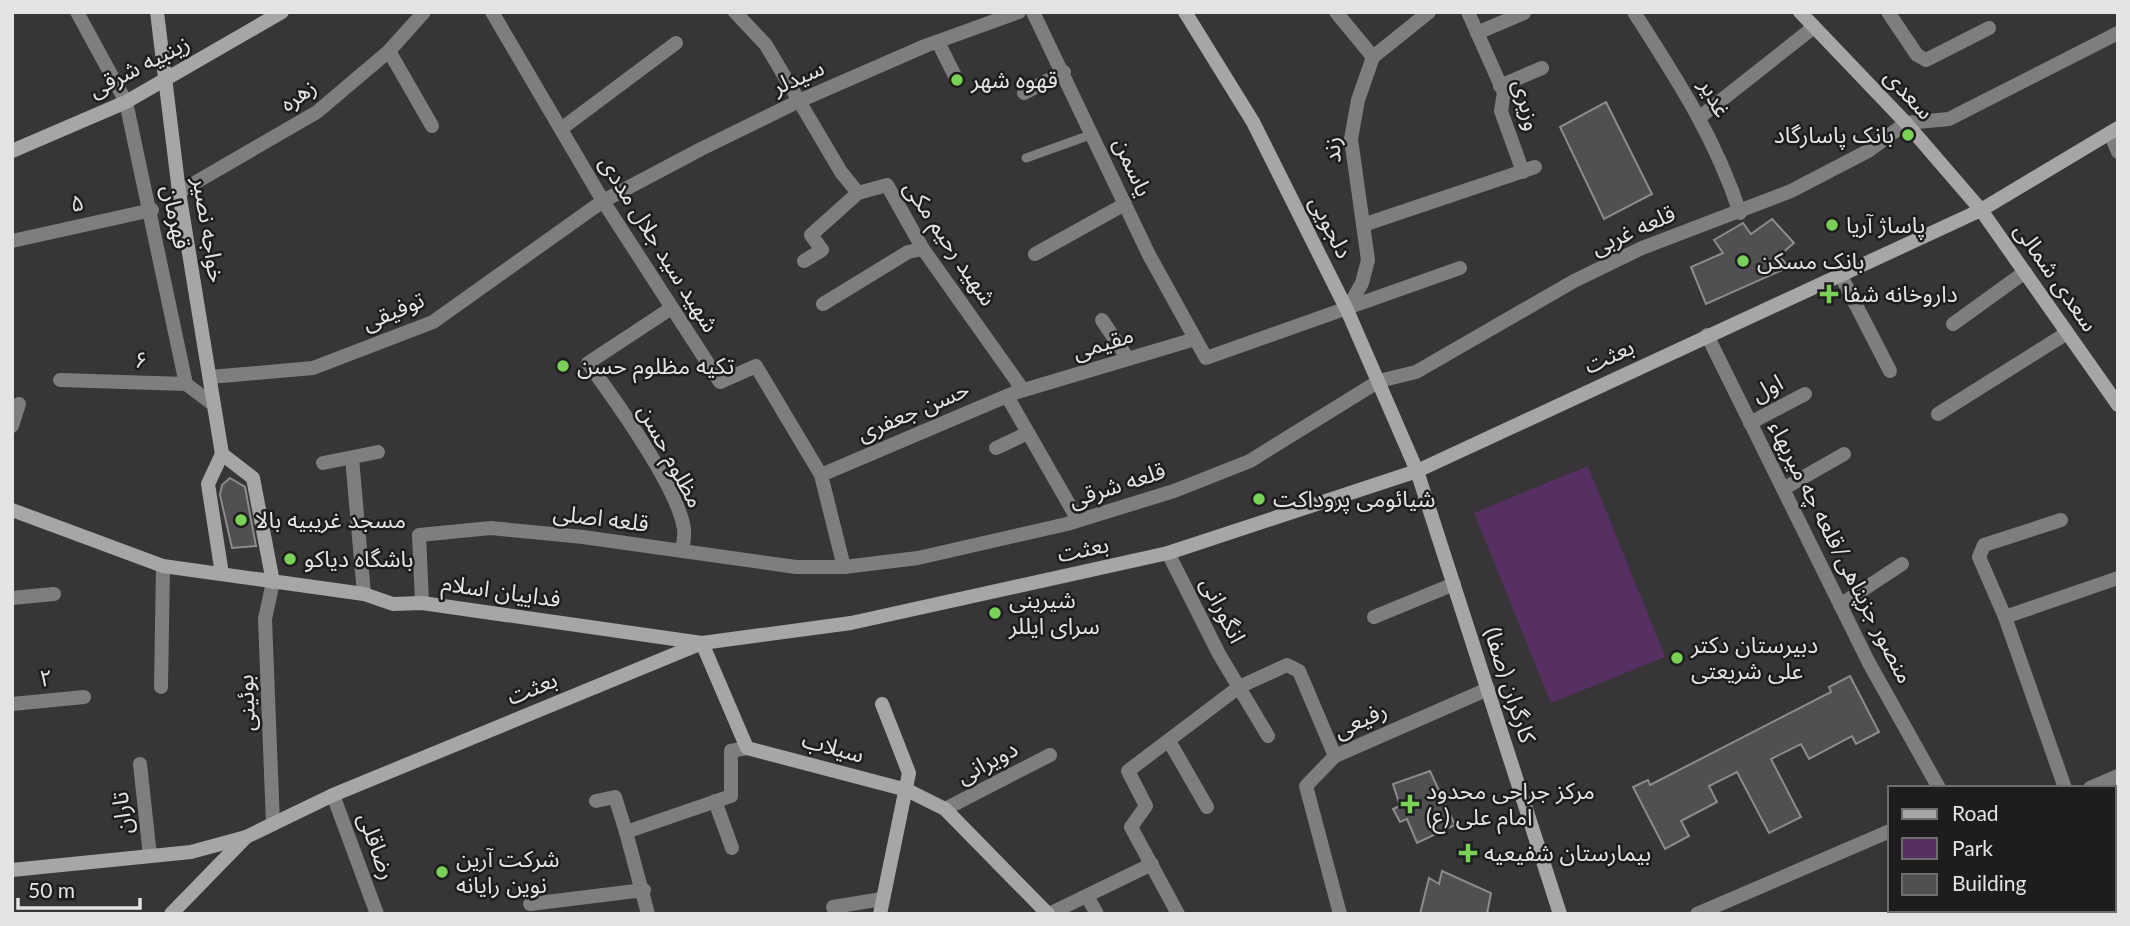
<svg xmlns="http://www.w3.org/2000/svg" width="2130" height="926" font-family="Lato,'Noto Sans Arabic',sans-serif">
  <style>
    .green { fill: #563062 }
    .building { fill: #514f51; stroke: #8d8b8e; stroke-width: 2 }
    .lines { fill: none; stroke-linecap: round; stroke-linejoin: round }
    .lane { stroke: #7e7d7f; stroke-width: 9 }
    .street { stroke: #7e7d7f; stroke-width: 14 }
    .secondary { stroke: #a7a5a7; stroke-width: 14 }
    .poi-dot { fill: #79d157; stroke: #1e1d1e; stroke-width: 2.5 }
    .labels { text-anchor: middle; stroke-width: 5; stroke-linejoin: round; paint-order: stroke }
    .street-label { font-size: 23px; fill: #e5e4e5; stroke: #1e1d1e }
    .poi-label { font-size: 23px; fill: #e5e4e5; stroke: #1e1d1e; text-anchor: start }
  </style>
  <rect width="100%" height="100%" fill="#373538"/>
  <polygon class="green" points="1588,466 1665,657 1551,703 1474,513"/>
  <g class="building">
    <polygon points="1606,102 1652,194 1604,219 1560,127"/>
    <polygon points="1772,219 1794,243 1779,256 1789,267 1706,304 1691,267 1723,253 1714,240 1743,223 1751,234"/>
    <polygon points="230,478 245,487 256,546 232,548 220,495 222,485"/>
    <polygon points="1850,676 1879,732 1856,744 1852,736 1809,759 1801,744 1771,759 1801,817 1769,833 1737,772 1709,786 1717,802 1681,821 1689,836 1665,849 1633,787 1648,780 1650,785 1831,692 1829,687"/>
    <polygon points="1430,771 1455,825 1417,843 1407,819 1400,822 1393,809 1400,806 1393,784"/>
    <polygon points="1442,871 1491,893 1487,914 1420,914 1429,878 1439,884"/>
  </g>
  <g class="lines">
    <polyline class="lane" points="1026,158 1093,134"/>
    <g class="street">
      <polyline points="77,12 126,102 186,384"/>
      <polyline points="492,12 603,201 720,382 756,366 821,475 844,567"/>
      <polyline points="735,12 766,45 841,172 858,193"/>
      <polyline points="1033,12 1149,255 1206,358 1460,268"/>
      <polyline points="1336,12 1373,57"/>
      <polyline points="1468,12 1504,93 1501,111 1523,172"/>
      <path d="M1634,12C1677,79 1715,137 1740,213"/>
      <polyline points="1888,12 1917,55 1926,60 1989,28"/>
      <polyline points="1477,33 1524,13"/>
      <polyline points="938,42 957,80"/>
      <polyline points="389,51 432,126"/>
      <polyline points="1500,86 1542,68"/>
      <polyline points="1024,93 1064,72"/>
      <polyline points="1700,117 1814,27"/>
      <polyline points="561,129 676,43"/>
      <polyline points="2110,133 2118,152"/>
      <polyline points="179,192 317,112 389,51 424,12"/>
      <polyline points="1363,225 1535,167"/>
      <polyline points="12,241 152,210"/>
      <polyline points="1035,254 1125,204"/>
      <polyline points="804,261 822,250 811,235 858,193 887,185 923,249 1023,390"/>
      <polyline points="1840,274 1890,371"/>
      <polyline points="823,304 908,252 923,249"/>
      <path d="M670,309L588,363C615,400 678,487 684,529C685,536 683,544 682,551"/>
      <polyline points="1347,310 1362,283 1368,260 1351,139 1358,100 1373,57 1429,12"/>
      <polyline points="1102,320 1128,359"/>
      <polyline points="1953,324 2025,272"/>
      <polyline points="1707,335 1869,663 1939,788"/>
      <polyline points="210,377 313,368 433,322 603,201 701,149 799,101 925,46 1019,12"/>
      <polyline points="60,380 186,384 214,405"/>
      <polyline points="1007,396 1078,520"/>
      <polyline points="1938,414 2067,333"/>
      <polyline points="1750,423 1805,394"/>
      <polyline points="12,426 19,404"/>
      <polyline points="996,448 1028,433"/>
      <polyline points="352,458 364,594"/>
      <polyline points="323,463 378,452"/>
      <polyline points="821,475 1014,393 1195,339"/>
      <polyline points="1783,489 1844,454"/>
      <polyline points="2061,520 1984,545 1979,557 2005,617 2065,788"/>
      <polyline points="1168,553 1219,654 1268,736"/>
      <polyline points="273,582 265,619 273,824"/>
      <polyline points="12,598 54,594"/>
      <polyline points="422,603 419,535 491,528 583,537 796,567 844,567 918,558 1067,524 1174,491 1250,461 1379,381 1416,372 1574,281 1642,248 1791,191 1868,151 1906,123 1949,119 2118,33"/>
      <polyline points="1840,605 1902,564"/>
      <polyline points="1374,617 1454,584"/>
      <polyline points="2005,617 2118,578"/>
      <polyline points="161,687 163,566"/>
      <polyline points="12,704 84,697"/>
      <polyline points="1169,741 1207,807"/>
      <polyline points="140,764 150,856"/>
      <polyline points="2090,788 2118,776"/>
      <polyline points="333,795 377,914"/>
      <polyline points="596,801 615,797 626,832"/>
      <polyline points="715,801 732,848"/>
      <polyline points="945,809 1050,755"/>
      <polyline points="1087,896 1097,914"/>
      <polyline points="530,904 644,890"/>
      <polyline points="833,907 882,899"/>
      <polyline points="1979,910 1980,914"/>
      <polyline points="2107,910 2108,914"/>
      <polyline points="648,914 626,832 731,796 731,751 747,748"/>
      <polyline points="1049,914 1152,864"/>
      <polyline points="1178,914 1131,827 1146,806 1128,771 1239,687 1287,665 1299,671 1335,756"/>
      <polyline points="1340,914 1306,786 1335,756 1488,689"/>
      <polyline points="1697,914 1890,831"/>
    </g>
    <g class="secondary">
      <polyline points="157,12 179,192 222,454"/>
      <polyline points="1185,12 1253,122 1347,310 1417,471 1560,914"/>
      <polyline points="1800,12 1906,123 1981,210 2118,405"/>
      <polyline points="12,151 126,102 282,12"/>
      <polyline points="222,454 253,478 273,582"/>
      <polyline points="12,510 163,566 364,594 393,604 422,603 702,643 747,748 907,790 945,809 1048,914"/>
      <polyline points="222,574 208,484 222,454"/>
      <polyline points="12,870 191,852 246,837 333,795 702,643 851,623 1168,553 1417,471 1981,210 2118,128"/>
      <polyline points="171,914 246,837"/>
      <polyline points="880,914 909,773 882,704"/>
    </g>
  </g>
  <g class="poi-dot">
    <circle cx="957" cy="80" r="7"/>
    <circle cx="1908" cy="135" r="7"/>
    <circle cx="1832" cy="225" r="7"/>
    <circle cx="1743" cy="261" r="7"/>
    <path d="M1825.5 283.5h7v7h7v7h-7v7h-7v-7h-7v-7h7z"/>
    <circle cx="563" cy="366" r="7"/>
    <circle cx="1259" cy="499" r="7"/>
    <circle cx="241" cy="520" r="7"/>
    <circle cx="290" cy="559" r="7"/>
    <circle cx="995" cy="613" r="7"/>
    <circle cx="1677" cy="658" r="7"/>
    <path d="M1406.5 793.5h7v7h7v7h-7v7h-7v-7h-7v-7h7z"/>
    <path d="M1464.5 842.5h7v7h7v7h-7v7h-7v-7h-7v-7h7z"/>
    <circle cx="442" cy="872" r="7"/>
  </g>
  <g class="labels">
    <g class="street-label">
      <text transform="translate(139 66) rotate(-27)" y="8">زینبیه شرقی</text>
      <text transform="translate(798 77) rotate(-24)" y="8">سیدلر</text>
      <text transform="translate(1909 94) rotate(47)" y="8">سعدی</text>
      <text transform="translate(298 95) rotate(-35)" y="8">زهره</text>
      <text transform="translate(1715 98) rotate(62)" y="8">غدیر</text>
      <text transform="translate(1527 105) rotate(76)" y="8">وزیری</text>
      <text transform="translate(1332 150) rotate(-93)" y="8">زند</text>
      <text transform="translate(1133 167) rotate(66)" y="8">یاسمن</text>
      <text transform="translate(77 203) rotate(-12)" y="8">۵</text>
      <text transform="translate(176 217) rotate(78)" y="8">قهرمان</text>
      <text transform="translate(1331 227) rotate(63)" y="8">دلجویی</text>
      <text transform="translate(209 230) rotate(81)" y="8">خواجه نصیر</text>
      <text transform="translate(1633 230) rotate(-24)" y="8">قلعه غربی</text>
      <text transform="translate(950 243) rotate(56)" y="8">شهید رحیم مکی</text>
      <text transform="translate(659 244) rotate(58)" y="8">شهید سید جلال مددی</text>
      <text transform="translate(2056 277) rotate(55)" y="8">سعدی شمالی</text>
      <text transform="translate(393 311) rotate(-23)" y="8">توفیقی</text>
      <text transform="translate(1103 343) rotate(-17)" y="8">مقیمی</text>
      <text transform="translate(1609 356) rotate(-25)" y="8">بعثت</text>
      <text transform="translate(141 360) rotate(2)" y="8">۶</text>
      <text transform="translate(1767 388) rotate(-28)" y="8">اول</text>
      <text transform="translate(913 411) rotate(-23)" y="8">حسن جعفری</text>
      <text transform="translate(671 456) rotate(62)" y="8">مظلوم حسن</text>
      <text transform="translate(1117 485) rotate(-18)" y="8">قلعه شرقی</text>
      <text transform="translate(601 518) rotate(7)" y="8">قلعه اصلی</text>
      <text transform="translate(1083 549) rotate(-12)" y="8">بعثت</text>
      <text transform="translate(1841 552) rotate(63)" y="8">منصور جزپناهی/قلعه چه میربهاء</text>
      <text transform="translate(501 591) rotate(8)" y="8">فداییان اسلام</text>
      <text transform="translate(1223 610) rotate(63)" y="8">انگورانی</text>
      <text transform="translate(46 678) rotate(-6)" y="8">۲</text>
      <text transform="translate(1510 685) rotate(72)" y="8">کارگران (صفا)</text>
      <text transform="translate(532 688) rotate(-22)" y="8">بعثت</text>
      <text transform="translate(246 703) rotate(-92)" y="8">بوئینی</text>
      <text transform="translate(1360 720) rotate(-25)" y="8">رفیعی</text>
      <text transform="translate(833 747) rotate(15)" y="8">سیلاب</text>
      <text transform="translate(987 762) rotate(-28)" y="8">دویرانی</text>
      <text transform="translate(122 813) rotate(-97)" y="8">تاران</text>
      <text transform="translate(377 846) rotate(70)" y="8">رضاقلی</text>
    </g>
    <g class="poi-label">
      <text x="971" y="88">قهوه شهر</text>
      <text x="1894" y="143" text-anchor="end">بانک پاسارگاد</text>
      <text x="1846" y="233">پاساژ آریا</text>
      <text x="1757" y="269">بانک مسکن</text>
      <text x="1843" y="302">داروخانه شفا</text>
      <text x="577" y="374">تکیه مظلوم حسن</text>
      <text x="1273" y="507">شیائومی پروداکت</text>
      <text x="255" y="528">مسجد غریبیه بالا</text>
      <text x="304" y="567">باشگاه دیاکو</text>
      <text x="1009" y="608">شیرینی<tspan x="1009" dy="26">سرای ایللر</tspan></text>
      <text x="1691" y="653">دبیرستان دکتر<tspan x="1691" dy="26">علی شریعتی</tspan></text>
      <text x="1426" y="799">مرکز جراحی محدود<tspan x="1426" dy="26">امام علی (ع)</tspan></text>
      <text x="1484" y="861">بیمارستان شفیعیه</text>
      <text x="456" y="867">شرکت آرین<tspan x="456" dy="26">نوین رایانه</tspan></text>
    </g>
  </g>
  <rect width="2130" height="926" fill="none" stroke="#e5e4e5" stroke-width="28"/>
  <rect x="1888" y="786" width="228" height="126" fill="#1e1d1e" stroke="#6e6d6e" stroke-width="2"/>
  <rect x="1902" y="809" width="35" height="10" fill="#a7a5a7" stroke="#6e6d6e" stroke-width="2"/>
  <text x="1952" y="821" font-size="21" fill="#e5e4e5">Road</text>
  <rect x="1902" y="838" width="35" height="21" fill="#563062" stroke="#6e6d6e" stroke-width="2"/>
  <text x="1952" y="856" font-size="21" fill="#e5e4e5">Park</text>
  <rect x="1902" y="874" width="35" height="21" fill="#514f51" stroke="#6e6d6e" stroke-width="2"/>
  <text x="1952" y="891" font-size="21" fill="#e5e4e5">Building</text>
  <path d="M18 898v10h122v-10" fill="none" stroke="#e5e4e5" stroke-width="3.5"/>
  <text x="28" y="898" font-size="21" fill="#e5e4e5" stroke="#1e1d1e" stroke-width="5" paint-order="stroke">50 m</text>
</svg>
